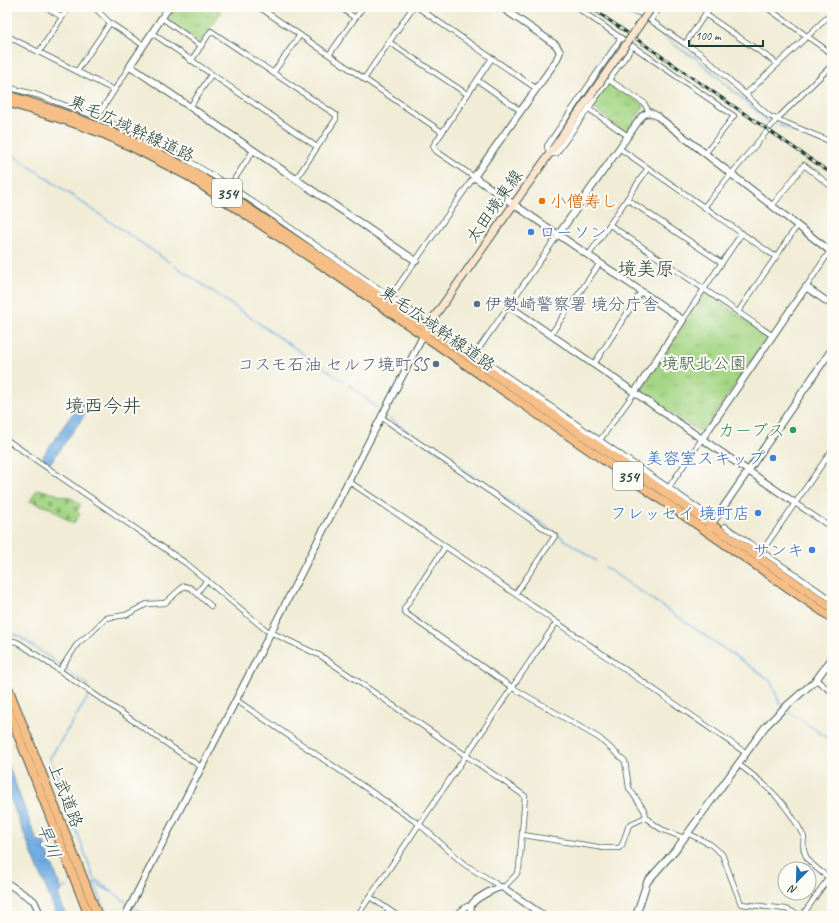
<svg xmlns="http://www.w3.org/2000/svg" width="839" height="923" font-family="Caveat,'Klee One',sans-serif">
  <style>
    .cemetery { fill: url(#cemetery-stones); stroke: #628a5c }
    .park { fill: url(#park-tufts); stroke: #628a5c }
    .water { fill: url(#water-ripples); stroke: #48748b }
    .lines { fill: none; stroke-linecap: round; stroke-linejoin: round }
    .stream { stroke: #71ace2; stroke-width: 1.5 }
    .minor-casing { stroke: #3e574c; stroke-width: 6 }
    .tertiary-casing { stroke: #3e574c; stroke-width: 8 }
    .secondary-casing { stroke: #3e574c; stroke-width: 9 }
    .trunk-casing { stroke: #3e574c; stroke-width: 10 }
    .minor { stroke: #fff; stroke-width: 4.5 }
    .tertiary { stroke: #fff; stroke-width: 6 }
    .secondary { stroke: #fbe5cf; stroke-width: 7 }
    .trunk { stroke: #f6be87; stroke-width: 8 }
    .rail-casing { stroke: #1f3d34; stroke-width: 3 }
    .rail { stroke: #fdfcf7; stroke-width: 1.5; stroke-dasharray: 4.5; stroke-linecap: butt }
    .secondary-bridge-casing { stroke: #3e574c; stroke-width: 9; stroke-linecap: butt }
    .secondary-bridge { stroke: #fbe5cf; stroke-width: 7 }
    .food-dot { fill: #e8710a; stroke: #fdfcf7; stroke-width: 1.5 }
    .shop-dot { fill: #3f7fe0; stroke: #fdfcf7; stroke-width: 1.5 }
    .service-dot { fill: #5c6f8a; stroke: #fdfcf7; stroke-width: 1.5 }
    .leisure-dot { fill: #2e9e5b; stroke: #fdfcf7; stroke-width: 1.5 }
    .labels { text-anchor: middle; stroke-width: 4; stroke-linejoin: round; paint-order: stroke }
    .shield { fill: #fdfcf7; stroke: #62766e; stroke-width: 1 }
    .shield-label { font-size: 16px; font-weight: bold; fill: #1f3d34 }
    .street-label { font-size: 17px; fill: #1f3d34; stroke: #fdfcf7 }
    .food-label { font-size: 17px; fill: #c56008; stroke: #fdfcf7; text-anchor: start }
    .shop-label { font-size: 17px; fill: #366cbe; stroke: #fdfcf7; text-anchor: end }
    .service-label { font-size: 17px; fill: #4e5e75; stroke: #fdfcf7; text-anchor: start }
    .park-label { font-size: 17px; fill: #406348; stroke: #fdfcf7 }
    .leisure-label { font-size: 17px; fill: #27864d; stroke: #fdfcf7; text-anchor: end }
    .water-label { font-size: 18px; font-style: italic; fill: #385e68; stroke: #fdfcf7 }
    .quarter-label { font-size: 19px; fill: #1f3d34; stroke: #fdfcf7 }
  </style>
  <defs>
    <pattern id="cemetery-stones" width="16" height="16" patternUnits="userSpaceOnUse"><rect width="16" height="16" fill="#a5d685"/><path d="M2 7V4a2 2 0 0 1 4 0v3zM10 15v-3a2 2 0 0 1 4 0v3z" fill="#86af6e"/></pattern>
    <pattern id="park-tufts" width="24" height="20" patternUnits="userSpaceOnUse"><rect width="24" height="20" fill="#a5d685"/><path d="M3 7l-1-3M5 7V3M7 7l1-3M15 17l-1-3M17 17v-4M19 17l1-3" fill="none" stroke="#86af6e"/></pattern>
    <pattern id="water-ripples" width="26" height="14" patternUnits="userSpaceOnUse"><rect width="26" height="14" fill="#71ace2"/><path d="M2 4q2-2 4 0t4 0M15 11q2-2 4 0t4 0" fill="none" stroke="#5c8db8"/></pattern>
  </defs>
  <rect width="100%" height="100%" fill="#fdfcf7"/>
  <filter id="ink" filterUnits="userSpaceOnUse"><feTurbulence type="fractalNoise" baseFrequency=".025" numOctaves="2"/><feDisplacementMap in="SourceGraphic" scale="8" xChannelSelector="R" yChannelSelector="G"/><feConvolveMatrix kernelMatrix="1 2 1 2 8 2 1 2 1" color-interpolation-filters="sRGB"/></filter>
  <filter id="wash" filterUnits="userSpaceOnUse"><feTurbulence type="fractalNoise" baseFrequency=".012" numOctaves="4" result="noise"/><feDisplacementMap in="SourceGraphic" scale="16" xChannelSelector="R" yChannelSelector="G"/><feGaussianBlur stdDeviation="0.9" result="paint"/><feColorMatrix in="noise" values="0 0 0 0 0 0 0 0 0 0 0 0 0 0 0 0 0 1.4 0 .05"/><feComposite in="paint" operator="in"/></filter>
  <g filter="url(#wash)">
    <rect width="100%" height="100%" fill="#f0ecd6"/>
    <polygon class="cemetery" points="38,489 73,499 81,505 77,511 80,514 73,524 52,509 30,501"/>
    <g class="park">
      <polygon points="176,7 213,7 221,12 201,42 199,42 168,21"/>
      <polygon points="609,82 644,106 627,131 624,131 592,107"/>
      <polygon points="706,293 767,335 767,337 704,430 698,431 643,393 643,388 691,315 690,314 704,294"/>
    </g>
    <g class="water">
      <polygon points="83,398 92,404 91,406 49,465 44,462 43,456"/>
      <polygon points="7,762 37,841 44,843 62,891 58,894 66,916 57,916 7,791"/>
    </g>
    <g class="lines">
      <g class="stream">
        <polyline points="611,7 640,19"/>
        <polyline points="645,22 683,51 695,57 766,120"/>
        <polyline points="779,125 832,147"/>
        <polyline points="7,151 169,262"/>
        <polyline points="174,265 343,381"/>
        <polyline points="349,385 377,408"/>
        <polyline points="390,419 438,452"/>
        <polyline points="445,457 596,561"/>
        <polyline points="605,567 770,680 781,706"/>
        <polyline points="7,636 17,635 59,664"/>
        <polyline points="65,669 88,685"/>
        <polyline points="90,694 50,758 94,878 130,905"/>
        <polyline points="789,712 832,741"/>
        <polyline points="94,882 108,916"/>
        <polyline points="94,882 111,892"/>
        <polyline points="61,889 67,887"/>
        <polyline points="133,907 146,916"/>
      </g>
    </g>
  </g>
  <g filter="url(#ink)">
    <g class="lines">
      <g class="minor-casing">
        <g id="minor">
          <polyline points="45,7 62,17"/>
          <polyline points="94,7 110,23 143,45"/>
          <polyline points="219,7 222,7"/>
          <polyline points="259,7 442,132"/>
          <polyline points="340,7 355,18"/>
          <polyline points="417,7 537,89"/>
          <polyline points="576,7 734,116 705,154"/>
          <polyline points="620,7 640,13 685,44 700,53 769,116 832,142"/>
          <polyline points="766,7 832,54"/>
          <polyline points="830,7 832,9"/>
          <polyline points="640,13 644,7"/>
          <polyline points="705,14 778,64"/>
          <polyline points="162,18 201,46"/>
          <polyline points="651,20 660,7"/>
          <polyline points="152,33 317,147"/>
          <polyline points="7,36 114,90"/>
          <polyline points="621,38 547,146 549,154 556,154 633,46"/>
          <polyline points="389,42 467,94"/>
          <polyline points="685,44 710,7"/>
          <polyline points="39,52 69,7"/>
          <polyline points="329,55 363,7"/>
          <polyline points="191,61 211,31 336,115 336,119 296,179"/>
          <polyline points="77,71 110,23"/>
          <polyline points="273,73 300,35"/>
          <polyline points="364,79 413,7"/>
          <polyline points="477,80 521,111"/>
          <polyline points="609,80 644,103 649,112"/>
          <polyline points="7,87 37,95 97,117 164,146 230,186 420,317"/>
          <polyline points="746,94 832,13"/>
          <polyline points="190,107 211,75"/>
          <polyline points="589,109 628,136"/>
          <polyline points="97,117 130,66"/>
          <polyline points="139,143 156,143"/>
          <polyline points="619,148 776,257"/>
          <polyline points="230,186 253,151"/>
          <polyline points="627,199 722,263"/>
          <polyline points="772,206 804,165 832,187"/>
          <polyline points="704,207 777,119 832,65"/>
          <polyline points="610,225 773,336"/>
          <polyline points="588,256 648,168"/>
          <polyline points="806,287 832,248"/>
          <polyline points="391,296 474,177 436,151 433,146 492,58"/>
          <polyline points="738,312 797,226"/>
          <polyline points="683,320 742,233"/>
          <polyline points="440,330 704,512"/>
          <polyline points="551,334 600,263"/>
          <polyline points="475,354 558,235"/>
          <polyline points="594,364 641,292"/>
          <polyline points="381,417 555,536 516,593"/>
          <polyline points="7,440 187,564 266,630 321,656 525,796 519,869 516,875 504,887"/>
          <polyline points="600,440 635,392"/>
          <path d="M348,481C482,570 614,662 746,753"/>
          <polyline points="669,487 702,439"/>
          <polyline points="795,503 832,528"/>
          <polyline points="725,526 832,600"/>
          <polyline points="445,547 404,609 405,613 513,688 599,738 625,761 629,788 644,810 647,819 661,829 684,838"/>
          <polyline points="762,551 832,450"/>
          <polyline points="197,593 207,580"/>
          <polyline points="7,643 14,641 19,643 201,767"/>
          <polyline points="60,670 78,643 92,632 106,618 126,615 147,604 165,603 184,586 191,588 211,606"/>
          <polyline points="816,680 832,692"/>
          <polyline points="236,700 419,824 464,864 495,883 499,887"/>
          <path d="M738,764C768,786 787,803 804,837C800,859 814,866 829,878"/>
          <polyline points="687,833 710,844 722,854 741,904 786,909 802,916"/>
          <polyline points="523,835 604,848 619,848 622,845 629,825 646,817"/>
          <polyline points="370,897 398,916"/>
          <polyline points="357,916 556,623"/>
          <polyline points="454,916 467,906 471,906"/>
          <polyline points="802,916 832,873"/>
        </g>
      </g>
      <g class="tertiary-casing">
        <g id="tertiary">
          <polyline points="169,7 130,66 416,261"/>
          <polyline points="501,7 556,45 560,52 556,61 474,177 683,320 635,392"/>
          <polyline points="558,235 642,116 649,112 657,116 830,251"/>
          <polyline points="509,306 795,503"/>
          <polyline points="702,439 806,287 832,305"/>
          <polyline points="709,528 832,349"/>
          <polyline points="7,883 34,901 41,916"/>
          <polyline points="125,916 423,336"/>
          <path d="M471,916C471,913 470,909 471,906C473,899 495,888 502,887L544,916"/>
          <polyline points="636,916 647,882 677,848 765,727 783,709 816,680 832,658"/>
        </g>
      </g>
      <g class="secondary-casing">
        <polyline id="secondary" points="425,333 432,320 591,95"/>
      </g>
      <g class="trunk-casing">
        <g id="trunk">
          <path d="M7,95C71,114 132,138 191,170L436,334L832,608"/>
          <polyline points="7,102 71,122 104,134 136,149 188,176 335,274 832,618"/>
          <polyline points="7,685 98,916"/>
          <polyline points="7,707 89,916"/>
        </g>
      </g>
      <use href="#minor" class="minor"/>
      <use href="#tertiary" class="tertiary"/>
      <use href="#secondary" class="secondary"/>
      <use href="#trunk" class="trunk"/>
      <g class="rail-casing">
        <polyline id="rail" points="590,7 832,174"/>
      </g>
      <use href="#rail" class="rail"/>
      <g class="secondary-bridge-casing">
        <polyline id="secondary-bridge" points="591,95 652,7"/>
      </g>
      <use href="#secondary-bridge" class="secondary-bridge"/>
    </g>
  </g>
  <circle class="food-dot" cx="542" cy="201" r="4"/>
  <g class="shop-dot">
    <circle cx="531" cy="232" r="4"/>
    <circle cx="773" cy="458" r="4"/>
    <circle cx="758" cy="513" r="4"/>
    <circle cx="812" cy="550" r="4"/>
  </g>
  <g class="service-dot">
    <circle cx="477" cy="304" r="4"/>
    <circle cx="436" cy="364" r="4"/>
  </g>
  <circle class="leisure-dot" cx="793" cy="430" r="4"/>
  <g class="labels">
    <g class="shield">
      <rect x="212" y="179" width="30" height="28" rx="3"/>
      <rect x="613" y="462" width="30" height="28" rx="3"/>
    </g>
    <g class="shield-label">
      <text x="227" y="199">354</text>
      <text x="628" y="482">354</text>
    </g>
    <g class="street-label">
      <text transform="translate(132 128) rotate(25)" y="6">東毛広域幹線道路</text>
      <text transform="translate(494 206) rotate(-55)" y="6">太田境東線</text>
      <text transform="translate(438 328) rotate(35)" y="6">東毛広域幹線道路</text>
      <text transform="translate(66 795) rotate(69)" y="6">上武道路</text>
    </g>
    <g class="food-label">
      <text x="550" y="207">小僧寿し</text>
    </g>
    <g class="shop-label">
      <text x="539" y="238" text-anchor="start">ローソン</text>
      <text x="765" y="464">美容室スキップ</text>
      <text x="750" y="519">フレッセイ 境町店</text>
      <text x="804" y="556">サンキ</text>
    </g>
    <g class="service-label">
      <text x="485" y="310">伊勢崎警察署 境分庁舎</text>
      <text x="428" y="370" text-anchor="end">コスモ石油 セルフ境町SS</text>
    </g>
    <g class="park-label">
      <text x="704" y="369">境駅北公園</text>
    </g>
    <g class="leisure-label">
      <text x="785" y="436">カーブス</text>
    </g>
    <g class="water-label">
      <text transform="translate(49 841) rotate(69)" y="6">早川</text>
    </g>
    <g class="quarter-label">
      <text x="646" y="275">境美原</text>
      <text x="103" y="412">境西今井</text>
    </g>
  </g>
  <rect width="839" height="923" fill="none" stroke="#fdfcf7" stroke-width="24"/>
  <g transform="translate(797 881) rotate(203)"><circle r="19" fill="#fdfcf7" stroke="#a4b0a9"/>
  <path d="M0-3L7 15L0 10L-7 15Z" fill="#1f6fb2"/>
  <text y="-6" font-size="11" font-weight="bold" text-anchor="middle" fill="#1f3d34">N</text>
  </g>
  <path d="M689 40v6h74v-6" fill="none" stroke="#1f3d34" stroke-width="2"/>
  <text x="695" y="40" font-size="12" fill="#1f3d34" stroke="#fdfcf7" stroke-width="3" paint-order="stroke">100 m</text>
</svg>
